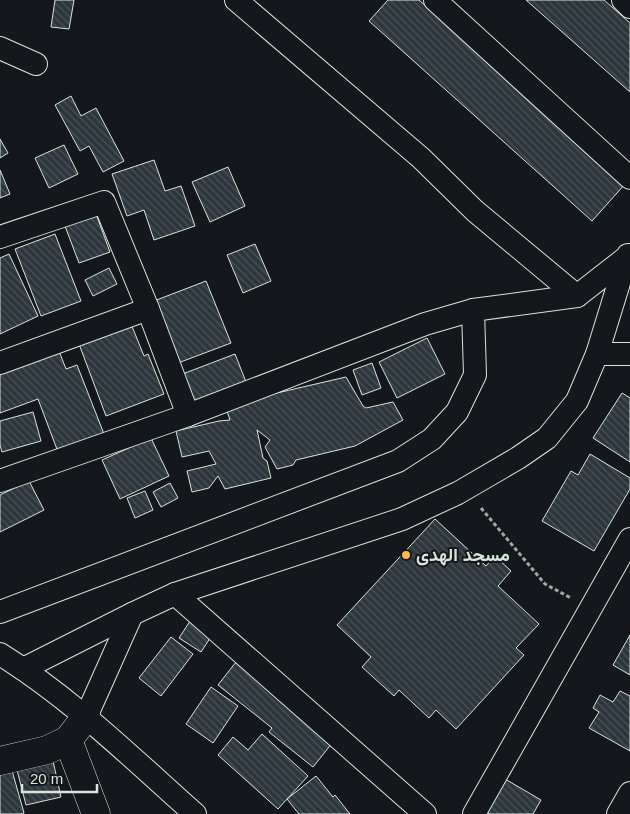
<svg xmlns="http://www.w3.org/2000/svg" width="630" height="814" font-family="Helvetica,Vazirmatn,sans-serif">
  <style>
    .building { fill: url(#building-back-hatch); stroke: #d8e6dc }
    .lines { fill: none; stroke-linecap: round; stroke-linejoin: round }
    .minor-casing { stroke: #d8e6dc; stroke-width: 24 }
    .tertiary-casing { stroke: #d8e6dc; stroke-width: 29 }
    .path { stroke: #9da8a2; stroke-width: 3; stroke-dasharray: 4 2.5; stroke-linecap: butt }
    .minor { stroke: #14181c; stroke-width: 22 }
    .tertiary { stroke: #14181c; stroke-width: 28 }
    .poi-dot { fill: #ffb74d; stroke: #14181c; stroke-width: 2 }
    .labels { text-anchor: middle; stroke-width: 4; stroke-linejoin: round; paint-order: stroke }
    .poi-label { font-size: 18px; font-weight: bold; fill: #d8e6dc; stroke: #14181c; text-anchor: start }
  </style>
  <defs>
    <pattern id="building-back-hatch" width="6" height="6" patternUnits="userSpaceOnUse" patternTransform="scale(1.25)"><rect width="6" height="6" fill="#2c363c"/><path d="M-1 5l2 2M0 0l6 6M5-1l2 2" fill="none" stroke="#4a5358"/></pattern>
  </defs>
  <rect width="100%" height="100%" fill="#14181c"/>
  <g class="building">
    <polygon points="55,0 74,0 69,29 51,27"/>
    <polygon points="388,0 419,0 625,184 592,221 369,21"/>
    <polygon points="526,0 604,0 630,23 630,92"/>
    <polygon points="71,96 81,116 96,108 124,161 103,172 89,146 80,151 55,105"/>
    <polygon points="0,139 8,153 0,158"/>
    <polygon points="64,145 78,174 49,188 35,158"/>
    <polygon points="154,160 165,191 181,186 195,226 154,240 144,210 127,216 112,174"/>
    <polygon points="228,167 245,206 210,222 192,182"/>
    <polygon points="0,170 10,194 0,198"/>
    <polygon points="96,214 110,252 79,263 65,226"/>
    <polygon points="55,234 81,301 41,316 15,249"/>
    <polygon points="255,244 271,281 243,293 227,255"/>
    <polygon points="9,254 38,316 0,334 0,258"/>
    <polygon points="109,268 117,284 93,296 85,280"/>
    <polygon points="206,281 231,343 178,363 154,301"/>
    <polygon points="131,324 144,356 148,354 164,394 106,416 79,344"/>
    <polygon points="427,338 445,374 397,398 379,362"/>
    <polygon points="57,346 66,369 77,365 104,434 58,452 38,399 0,413 0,367"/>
    <polygon points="235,354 248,387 193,409 180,375"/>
    <polygon points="372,363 381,388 362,395 353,370"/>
    <polygon points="346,377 363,406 366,408 393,402 403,420 355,446 296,460 293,465 277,469 265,447 270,440 257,430 263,458 267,461 271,478 225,489 218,476 209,488 192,492 187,471 216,464 209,451 182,457 176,431 219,421 230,420 225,405"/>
    <polygon points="622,393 630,398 630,462 593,438"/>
    <polygon points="33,412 41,441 2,452 0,445 0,421"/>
    <polygon points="151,438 169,476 120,499 102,460"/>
    <polygon points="590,454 630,478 630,489 594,551 542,521 571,471 578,475"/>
    <polygon points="29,481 44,510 0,532 0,495"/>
    <polygon points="170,483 178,498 161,507 153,492"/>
    <polygon points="145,491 153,510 135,518 127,498"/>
    <polygon points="435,519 486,566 495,556 511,571 498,586 539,624 516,648 524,655 456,729 436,710 429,718 399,690 394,696 362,667 371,657 337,625"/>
    <polygon points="194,615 216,629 201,652 179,638"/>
    <polygon points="630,635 630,675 613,665"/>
    <polygon points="171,637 193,654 161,696 139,678"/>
    <polygon points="236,662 341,732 313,767 269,732 272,728 218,685"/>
    <polygon points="211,687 238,706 213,743 186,724"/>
    <polygon points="620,691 630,696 630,751 589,728 599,712 593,708 600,695 613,702"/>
    <polygon points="262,734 308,776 278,809 218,755 233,737 248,750"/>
    <polygon points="53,761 61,797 26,805 17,770"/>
    <polygon points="11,767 24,813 20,814 0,814 0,770"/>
    <polygon points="316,776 333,797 335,795 350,814 299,814 287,799"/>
    <polygon points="505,779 541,800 533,814 490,814 486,812"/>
  </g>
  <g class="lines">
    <g class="minor-casing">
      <g id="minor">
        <polyline points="236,0 421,158 475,211 577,296"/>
        <polyline points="435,0 630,178"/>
        <polyline points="623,0 630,7"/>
        <polyline points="0,48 36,64"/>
        <polyline points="0,237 104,202 148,309 188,415"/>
        <polyline points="597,354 630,354"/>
        <polyline points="0,363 148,309"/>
        <polyline points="0,481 188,415 425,324 473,310 577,296 627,257 628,255"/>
        <polyline points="175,594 425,814"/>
        <polyline points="0,612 398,461 432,439 457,412 475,375 473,310"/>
        <path d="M0,654C71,698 132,758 195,814"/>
        <polyline points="23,669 132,614 175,594 402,519 458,493 518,458 547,438 577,401 597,354 627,257 630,257"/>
        <polyline points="86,717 132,614"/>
        <polyline points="474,814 630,539"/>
        <polyline points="618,814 630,793"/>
      </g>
    </g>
    <g class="tertiary-casing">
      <g id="tertiary">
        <polyline points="68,740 96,814"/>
        <polyline points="0,761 47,750 68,740 86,717"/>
      </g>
    </g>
    <polyline class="path" points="481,508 545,584 571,598"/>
    <use href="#minor" class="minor"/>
    <use href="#tertiary" class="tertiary"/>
  </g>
  <circle class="poi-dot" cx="406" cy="555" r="5"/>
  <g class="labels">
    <g class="poi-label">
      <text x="416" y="561">مسجد الهدى</text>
    </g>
  </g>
  <path d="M22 784v8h75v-8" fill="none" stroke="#d8e6dc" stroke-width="2.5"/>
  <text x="30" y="784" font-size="15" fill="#d8e6dc" stroke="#14181c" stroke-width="4" paint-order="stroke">20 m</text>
</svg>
